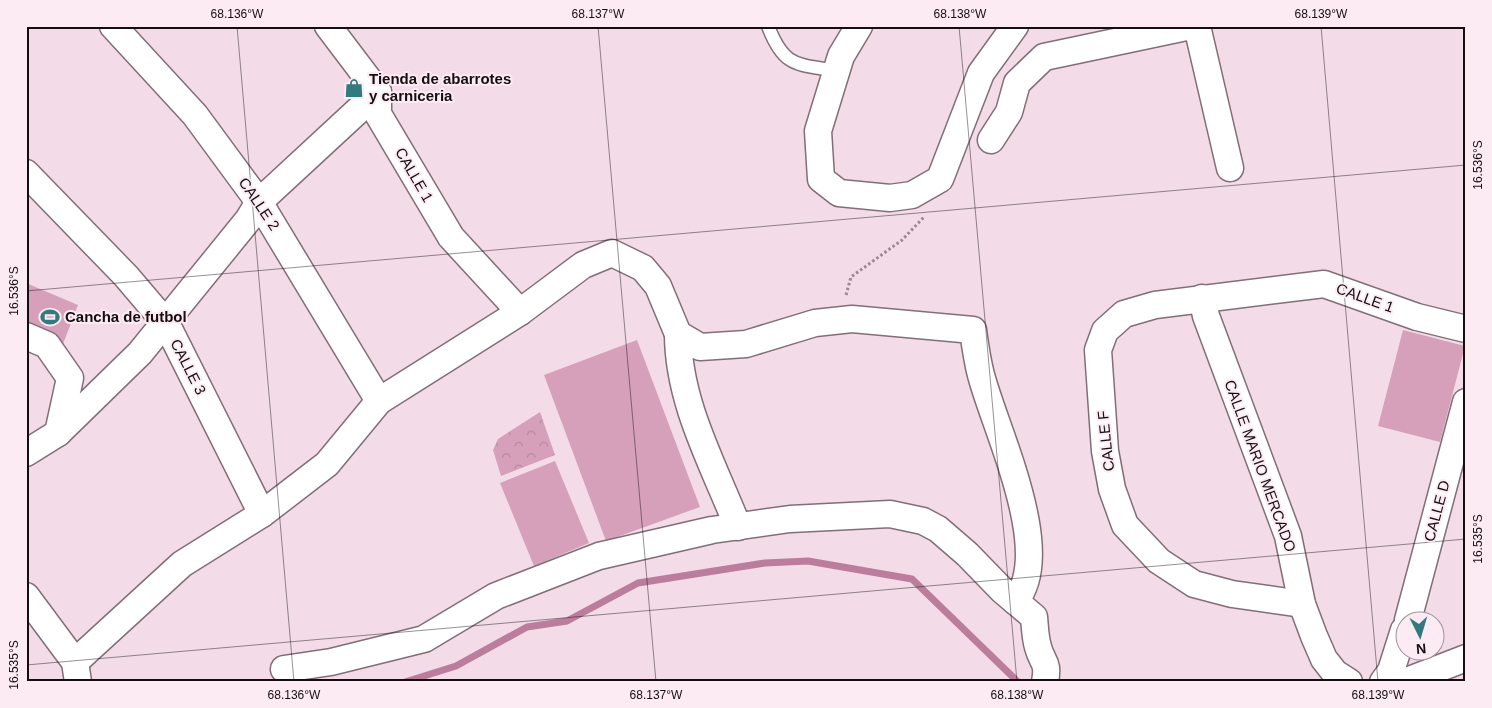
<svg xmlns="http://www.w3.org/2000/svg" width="1492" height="708" font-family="Helvetica,sans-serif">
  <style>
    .park { fill: url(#park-crowns) }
    .pitch { fill: #d6a0ba }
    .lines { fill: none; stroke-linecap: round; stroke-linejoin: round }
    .stream { stroke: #bc7d9c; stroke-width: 7 }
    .service-casing { stroke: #826e77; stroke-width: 15 }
    .minor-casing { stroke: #826e77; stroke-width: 29 }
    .path { stroke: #998990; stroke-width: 3; stroke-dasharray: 2.5 2.5; stroke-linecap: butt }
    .service { stroke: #fff; stroke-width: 12 }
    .minor { stroke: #fff; stroke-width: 26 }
    .ticks { fill: none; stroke: #150e11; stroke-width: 1; stroke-opacity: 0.45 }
    .labels { text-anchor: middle; stroke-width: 4; stroke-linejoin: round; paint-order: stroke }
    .poi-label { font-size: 15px; font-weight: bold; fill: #150e11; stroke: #fdebf3; text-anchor: start }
    .street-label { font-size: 15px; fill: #150e11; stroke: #fdebf3 }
    .neatline { fill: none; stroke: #150e11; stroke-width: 2 }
    .ticks-label { font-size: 12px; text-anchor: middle; fill: #150e11 }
  </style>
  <defs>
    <pattern id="park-crowns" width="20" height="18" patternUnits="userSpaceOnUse" patternTransform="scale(1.25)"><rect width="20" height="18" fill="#d6a0ba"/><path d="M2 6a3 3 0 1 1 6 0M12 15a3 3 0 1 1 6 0" fill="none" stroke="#b7899f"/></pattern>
  </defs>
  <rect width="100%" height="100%" fill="#f3dce7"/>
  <polygon class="park" points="540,412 555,455 501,476 493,450 498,439"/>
  <g class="pitch">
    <polygon points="26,283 78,305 63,344 26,329"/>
    <polygon points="1403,330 1465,346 1440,442 1378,426"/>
    <polygon points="637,340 700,507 606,541 544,375"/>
    <polygon points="555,461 589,543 534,566 500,483"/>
  </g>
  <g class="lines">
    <polyline class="stream" points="405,682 456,666 527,627 567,621 638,583 765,563 808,561 912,579 1018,682"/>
    <g class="service-casing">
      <path id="service" d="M768,26C784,68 797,64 837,71"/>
    </g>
    <g class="minor-casing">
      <g id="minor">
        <polyline points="113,26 195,115 259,202 379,401"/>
        <polyline points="328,26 378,92 378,114 451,237 520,312"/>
        <polyline points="859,26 841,56 818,131 821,179 839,193 890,198 912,195 940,179 981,73 1015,26"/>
        <polyline points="1197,26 1230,168"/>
        <polyline points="991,140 1009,112 1017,83 1044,57 1191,26"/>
        <polyline points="26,173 126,276 166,323 262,514"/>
        <polyline points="1202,298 1206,316 1288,536 1302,604 1314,636 1324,659 1335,673 1349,682"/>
        <path d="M678,334C678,402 713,464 738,527"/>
        <polyline points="26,336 47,345 70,378 58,433"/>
        <polyline points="26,453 58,433 140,353 248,220 259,202 378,92"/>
        <polyline points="26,596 75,662 78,682"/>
        <polyline points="1302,604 1232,594 1194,584 1159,561 1125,525 1112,489 1105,451 1098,350 1105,331 1124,314 1155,305 1324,284 1417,317 1466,329"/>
        <polyline points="1408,620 1466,402"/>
        <path d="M75,662L182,564L262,514L327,464L379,401L520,312L583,265L612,253L643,268L658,286L678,334L700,347L746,344L815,323L852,319L973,330C975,345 977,360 981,375C995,429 1056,553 1015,601"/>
        <path d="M284,669L331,662L424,639L496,596L599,556L712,530L790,519L890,514L923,521L938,529L967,554L1002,590L1034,617C1035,627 1035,637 1038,647C1042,663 1049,661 1045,682"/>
        <polyline points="1383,682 1391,671 1404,630"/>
        <polyline points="1404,682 1466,658"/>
      </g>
    </g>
    <polyline class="path" points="846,295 851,277 902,240 924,217"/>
    <use href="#service" class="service"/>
    <use href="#minor" class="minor"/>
  </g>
  <path class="ticks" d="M237,26L294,682M598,26L656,682M959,26L1017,682M1321,26L1378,682M26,291L1466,165M26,665L1466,539"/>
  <defs>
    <g id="shop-bare" transform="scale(1.5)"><path d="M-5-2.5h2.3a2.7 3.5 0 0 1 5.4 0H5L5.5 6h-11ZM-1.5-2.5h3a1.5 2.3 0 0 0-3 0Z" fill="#317a7d" stroke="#fdebf3" stroke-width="2.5" paint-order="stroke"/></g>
    <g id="stadium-bare" transform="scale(1.5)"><path d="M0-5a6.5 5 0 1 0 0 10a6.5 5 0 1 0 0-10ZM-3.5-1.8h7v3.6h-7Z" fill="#317a7d" stroke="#fdebf3" stroke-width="2.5" paint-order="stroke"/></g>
  </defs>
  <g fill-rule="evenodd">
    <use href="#shop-bare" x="354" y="88"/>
    <use href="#stadium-bare" x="50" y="317"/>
  </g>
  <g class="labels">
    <g class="poi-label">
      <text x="369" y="84">Tienda de abarrotes<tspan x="369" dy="17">y carniceria</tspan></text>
      <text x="65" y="322">Cancha de futbol</text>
    </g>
    <g class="street-label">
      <text transform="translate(414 175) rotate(60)" y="5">CALLE 1</text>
      <text transform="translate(259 204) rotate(56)" y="5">CALLE 2</text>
      <text transform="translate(1365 298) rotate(20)" y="5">CALLE 1</text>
      <text transform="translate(188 367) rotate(63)" y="5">CALLE 3</text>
      <text transform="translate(1106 441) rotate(-96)" y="5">CALLE F</text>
      <text transform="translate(1260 466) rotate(70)" y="5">CALLE MARIO MERCADO</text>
      <text transform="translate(1437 511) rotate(-75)" y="5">CALLE D</text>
    </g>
  </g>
  <rect width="1492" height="708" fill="none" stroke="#fdebf3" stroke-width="55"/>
  <g transform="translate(1420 636) rotate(175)"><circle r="24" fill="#fdebf3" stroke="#a09399"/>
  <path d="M0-4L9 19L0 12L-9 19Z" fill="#317a7d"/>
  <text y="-8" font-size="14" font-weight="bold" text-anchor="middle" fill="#150e11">N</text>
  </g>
  <rect x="28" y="28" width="1436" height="652" class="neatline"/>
  <g class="ticks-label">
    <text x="237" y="18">68.136°W</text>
    <text x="598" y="18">68.137°W</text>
    <text x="960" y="18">68.138°W</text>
    <text x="1321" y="18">68.139°W</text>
    <text transform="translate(1478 165) rotate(-90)" y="4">16.536°S</text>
    <text transform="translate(14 291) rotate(-90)" y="4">16.536°S</text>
    <text transform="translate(1478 539) rotate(-90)" y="4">16.535°S</text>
    <text transform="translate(14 665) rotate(-90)" y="4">16.535°S</text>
    <text x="294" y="699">68.136°W</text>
    <text x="656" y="699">68.137°W</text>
    <text x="1017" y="699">68.138°W</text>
    <text x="1378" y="699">68.139°W</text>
  </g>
</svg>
